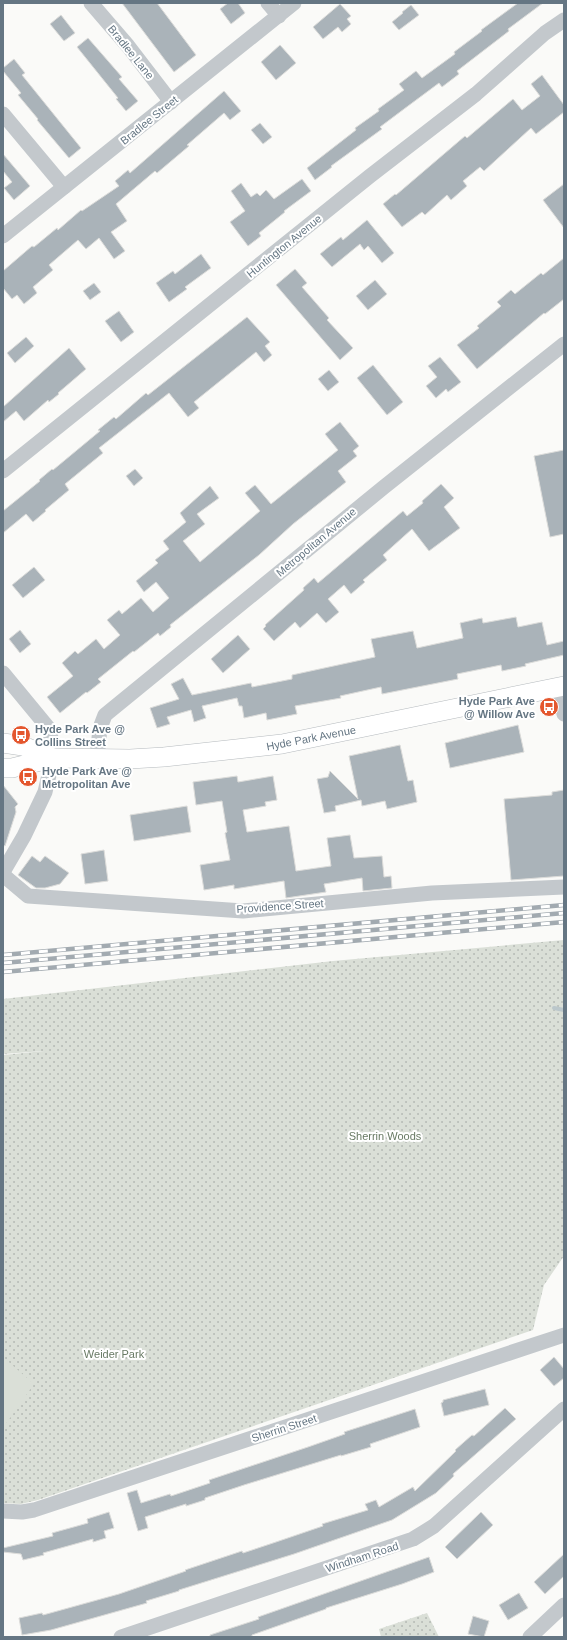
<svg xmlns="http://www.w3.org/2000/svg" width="567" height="1640" font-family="Arial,sans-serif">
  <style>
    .grass { fill: url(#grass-dots) }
    .garden { fill: #dadfd7 }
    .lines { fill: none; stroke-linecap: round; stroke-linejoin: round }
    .stream { stroke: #bbc7cb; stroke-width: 4 }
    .building { fill: #aab3b9; stroke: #dcdcda }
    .major-casing { stroke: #b5babe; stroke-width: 20 }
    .minor { stroke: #c3c8cc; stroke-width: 15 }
    .major { stroke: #fff; stroke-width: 19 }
    .rail-casing { stroke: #a2aab0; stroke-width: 4.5 }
    .rail { stroke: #fff; stroke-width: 3; stroke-dasharray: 9; stroke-linecap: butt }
    .labels { text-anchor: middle; stroke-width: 4; stroke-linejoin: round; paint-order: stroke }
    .street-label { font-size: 11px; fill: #657683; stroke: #fff }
    .poi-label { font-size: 11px; font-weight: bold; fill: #657683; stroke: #fff; text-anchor: start }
    .park-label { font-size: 11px; fill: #687a64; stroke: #fff }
  </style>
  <defs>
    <pattern id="grass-dots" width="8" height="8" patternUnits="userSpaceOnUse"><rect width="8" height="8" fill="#dadfd7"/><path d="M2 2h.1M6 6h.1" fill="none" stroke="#b4b9b4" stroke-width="1.8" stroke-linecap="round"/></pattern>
  </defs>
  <rect width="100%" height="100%" fill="#fafaf8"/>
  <g class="grass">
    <polygon points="564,940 564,1256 544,1285 533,1330 38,1500 21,1504 3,1503 3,1055 44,1051 3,1054 3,999 333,961"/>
    <polygon points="427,1613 439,1637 381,1637 379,1629"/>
  </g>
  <polygon class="garden" points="3,1357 34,1384 3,1428"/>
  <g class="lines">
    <polyline class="stream" points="554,1008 564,1010"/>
  </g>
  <g class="building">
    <polygon points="122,3 157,3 196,55 174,72"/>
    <polygon points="228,3 238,3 245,13 231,24 220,9"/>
    <polygon points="518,3 543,3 508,29 509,31 457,71 459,74 442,87 439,83 404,109 380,127 382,129 331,166 332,167 315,180 307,168 356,130 355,128 379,111 378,109 404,90 399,84 416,71 422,78 455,54 454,52 482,31 481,30"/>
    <polygon points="340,4 351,16 347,19 351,24 342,32 338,27 323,39 313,27"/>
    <polygon points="411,5 419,15 399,30 392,22 403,13 402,12"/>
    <polygon points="61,15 75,33 64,41 50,24"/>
    <polygon points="88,38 122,77 119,79 138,101 126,111 116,99 118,98 77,47"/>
    <polygon points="280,45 296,63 276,80 261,62"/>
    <polygon points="14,59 25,73 22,75 81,148 69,158 37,120 38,119 18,95 21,93 3,71 3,68"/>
    <polygon points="542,75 564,105 564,112 536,134 531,128 484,171 480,167 463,181 467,186 451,200 447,195 425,215 422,212 402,227 383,204 395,194 396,195 465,136 467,138 513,99 522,110 540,96 531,84"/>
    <polygon points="224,91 241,111 230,120 224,113 187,145 189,146 157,173 155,171 116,204 127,221 111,232 125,251 114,259 99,238 86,249 78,240 49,265 53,270 33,287 37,293 24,304 17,295 12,299 3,288 3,271 32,246 34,247 57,228 58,230 81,210 82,211 119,186 115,181 128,170 130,173"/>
    <polygon points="260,123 272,137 263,144 251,130"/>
    <polygon points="3,154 30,186 14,200 4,188 12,182 3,171"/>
    <polygon points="302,179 311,191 284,211 285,212 259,233 261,236 248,246 230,222 245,211 231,191 241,183 251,197 257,193 260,196 266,190 274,199"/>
    <polygon points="564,184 564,228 543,200"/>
    <polygon points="367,220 394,253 382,263 368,246 364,250 360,244 332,267 320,254 341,237 343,240"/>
    <polygon points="201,254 211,268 185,287 187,289 169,302 156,283 173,271 175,274"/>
    <polygon points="564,258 564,299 545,314 544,313 477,369 457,345 479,328 477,326 501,306 497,302 511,290 515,294 541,273 543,275"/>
    <polygon points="295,269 307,283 302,287 329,318 327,320 353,348 340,360 276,285"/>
    <polygon points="375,280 387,294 368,310 356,296"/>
    <polygon points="94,283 101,292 90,300 83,291"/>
    <polygon points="119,311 134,332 121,342 105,321"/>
    <polygon points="247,317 270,342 265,346 272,355 264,362 256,352 194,402 199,408 188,417 169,393 99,448 103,453 65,484 69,490 45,510 46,511 33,522 26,514 3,533 3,511 40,481 39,480 52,469 53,470 100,431 98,430 114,417 116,419 146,393 148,395"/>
    <polygon points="26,337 34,346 15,363 7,353"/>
    <polygon points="69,348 86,369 58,393 59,394 49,402 48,400 24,421 16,411 3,422 3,407"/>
    <polygon points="440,357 461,382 448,392 446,389 436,398 426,386 437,377 428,366"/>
    <polygon points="373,365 403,402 387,415 357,378"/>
    <polygon points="329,370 339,382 328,391 318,379"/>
    <polygon points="340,422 359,446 353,451 357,456 338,471 346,482 293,524 259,555 170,625 171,627 160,636 158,633 134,652 133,651 98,679 101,682 87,693 86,692 60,713 47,697 73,676 62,663 75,651 78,654 96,639 104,649 120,635 107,620 119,610 122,614 141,598 153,612 169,598 156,582 144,592 136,581 158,563 155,560 169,549 163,541 186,522 180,513 210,486 219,498 197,514 205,524 183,541 200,562 260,511 245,493 255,485 271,504 338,450 325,434"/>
    <polygon points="564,450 564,534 550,537 534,456"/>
    <polygon points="135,469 143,478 134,486 126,476"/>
    <polygon points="441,484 454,498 444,507 460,528 429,551 412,529 383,555 387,560 363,580 365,582 351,594 344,585 328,599 339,612 326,623 317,613 300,628 295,622 274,641 263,629 266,626 265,625 304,590 303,588 314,578 318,583 403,511 407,516 423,503 422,501"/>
    <polygon points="34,567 45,580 23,598 12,585"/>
    <polygon points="516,617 518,627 542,622 547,645 564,641 564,655 525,664 526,666 502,671 501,665 457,674 458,679 382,694 381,687 340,696 341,698 295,706 297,714 267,720 266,713 244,718 242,706 239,706 237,698 202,706 206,718 194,722 191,710 167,717 170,724 157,728 150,708 179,699 171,684 183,678 192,695 251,683 252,687 292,679 292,675 375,657 371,639 413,631 417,648 463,638 460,623 482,618 483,623"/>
    <polygon points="20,630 31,644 20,653 9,639"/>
    <polygon points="238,635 250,649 223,673 211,659"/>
    <polygon points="518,725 524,752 450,768 445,743"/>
    <polygon points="400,745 408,781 413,780 417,802 387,809 385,801 362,806 361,800 335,806 336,811 324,813 317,779 328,777 330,771 358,799 349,756"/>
    <polygon points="237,776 238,782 273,776 277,800 265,802 266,806 243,810 247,832 289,826 296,871 331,866 327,838 350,835 354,858 382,856 384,877 391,876 392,888 363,891 362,878 324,884 326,892 286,898 284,881 234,889 234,885 204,890 200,865 230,860 225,833 227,832 222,801 196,805 193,782"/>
    <polygon points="3,785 18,804 15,807 16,812 5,846 3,845"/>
    <polygon points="564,790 564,876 511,880 504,799 552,795 552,792"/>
    <polygon points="187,806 191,832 134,841 130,815"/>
    <polygon points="104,850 108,881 85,884 81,854"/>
    <polygon points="32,856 40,862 45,856 69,873 60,884 45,888 36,888 18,875"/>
    <polygon points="554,1357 564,1369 564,1378 554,1386 540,1370"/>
    <polygon points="485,1389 489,1405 444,1416 441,1403 443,1402 443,1400"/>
    <polygon points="505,1408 516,1419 453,1474 454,1476 436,1493 392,1520 294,1554 179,1590 179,1591 146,1601 147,1603 51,1630 22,1635 19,1618 42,1613 43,1615 119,1594 186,1571 185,1570 242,1551 243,1553 276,1542 323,1526 322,1524 368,1510 365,1504 376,1500 379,1507 413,1487 415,1491 456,1451 455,1450 472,1435 474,1436"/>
    <polygon points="415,1409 420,1427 370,1444 371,1447 341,1456 341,1455 244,1485 205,1498 205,1500 186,1506 186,1504 145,1517 148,1528 138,1531 127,1493 137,1490 141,1503 170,1494 171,1496 210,1483 209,1480 308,1447 345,1434 344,1432"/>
    <polygon points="109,1512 114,1528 104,1531 106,1538 93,1542 93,1539 43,1553 44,1555 23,1560 21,1554 3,1552 3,1548 53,1536 52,1533 88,1523 87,1519"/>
    <polygon points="481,1512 493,1525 457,1559 445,1547"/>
    <polygon points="564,1554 564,1576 545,1594 534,1582"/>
    <polygon points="429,1557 434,1572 402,1584 326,1608 326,1609 252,1635 252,1637 210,1637 210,1635 259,1619 258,1617"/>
    <polygon points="519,1593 528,1608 508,1620 499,1605"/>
    <polygon points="473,1616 489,1621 484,1637 468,1634"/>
  </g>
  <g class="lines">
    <g class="major-casing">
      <g id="major">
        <polyline points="3,743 23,746 53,758"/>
        <polyline points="3,768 12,768 53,758 130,759 164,757 282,744 564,686"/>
      </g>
    </g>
    <g class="minor">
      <polyline points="91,3 128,46 171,102"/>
      <polyline points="268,3 279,16"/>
      <polyline points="3,114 64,187"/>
      <polyline points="3,236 294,3"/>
      <polyline points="3,471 370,176 476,94 545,33 564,20"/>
      <polyline points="3,673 50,730 53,758 45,792 24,836 3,872"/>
      <polyline points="558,687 564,714"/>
      <polyline points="97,759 100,728 105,715 384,487 564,344"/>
      <polyline points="3,875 28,896 243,911 432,893 564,887"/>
      <polyline points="3,1511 22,1512 34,1510 564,1335"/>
      <polyline points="121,1637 413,1539 434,1526 564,1409"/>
      <polyline points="530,1637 564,1605"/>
    </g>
    <use href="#major" class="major"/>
    <g class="rail-casing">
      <g id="rail">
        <polyline points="3,955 564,905"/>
        <polyline points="3,963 564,913"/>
        <polyline points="3,972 564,922"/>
      </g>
    </g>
    <use href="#rail" class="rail"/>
  </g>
  <defs>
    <g id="bus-disc" transform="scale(1)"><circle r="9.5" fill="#e4572e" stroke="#fff"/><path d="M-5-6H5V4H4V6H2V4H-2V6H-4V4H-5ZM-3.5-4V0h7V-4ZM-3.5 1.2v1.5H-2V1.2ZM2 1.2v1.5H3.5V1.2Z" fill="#fff"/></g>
  </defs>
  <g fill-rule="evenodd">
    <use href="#bus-disc" x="549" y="707"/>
    <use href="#bus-disc" x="21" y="735"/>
    <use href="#bus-disc" x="28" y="777"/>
  </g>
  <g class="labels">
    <g class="street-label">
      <text transform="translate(131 52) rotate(51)" y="4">Bradlee Lane</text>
      <text transform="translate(149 120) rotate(-39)" y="4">Bradlee Street</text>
      <text transform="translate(284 246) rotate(-39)" y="4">Huntington Avenue</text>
      <text transform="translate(316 542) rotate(-40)" y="4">Metropolitan Avenue</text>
      <text transform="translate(311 738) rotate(-11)" y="4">Hyde Park Avenue</text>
      <text transform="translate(280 906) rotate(-4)" y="4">Providence Street</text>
      <text transform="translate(284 1428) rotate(-18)" y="4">Sherrin Street</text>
      <text transform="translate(362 1557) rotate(-18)" y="4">Windham Road</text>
    </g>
    <g class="poi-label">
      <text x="535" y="705" text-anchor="end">Hyde Park Ave<tspan x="535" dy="13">@ Willow Ave</tspan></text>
      <text x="35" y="733">Hyde Park Ave @<tspan x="35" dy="13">Collins Street</tspan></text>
      <text x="42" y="775">Hyde Park Ave @<tspan x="42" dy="13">Metropolitan Ave</tspan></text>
    </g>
    <g class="park-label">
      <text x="385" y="1140">Sherrin Woods</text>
      <text x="114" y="1358">Weider Park</text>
    </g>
  </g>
  <rect width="567" height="1640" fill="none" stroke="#657683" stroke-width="8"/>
</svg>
